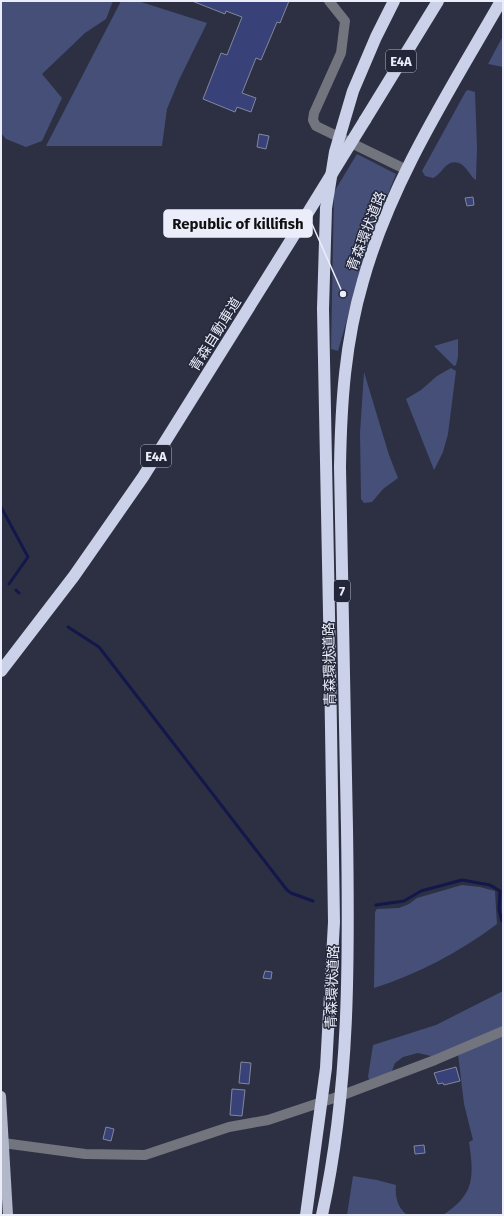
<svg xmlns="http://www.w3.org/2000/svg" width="504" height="1216" font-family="'Fira Sans','Noto Sans JP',sans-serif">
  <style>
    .green { fill: #454f78 }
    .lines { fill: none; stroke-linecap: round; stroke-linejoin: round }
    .stream { stroke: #13174a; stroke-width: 3 }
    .building { fill: #384279; stroke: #81879c }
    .minor { stroke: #72747e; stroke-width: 10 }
    .major { stroke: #b2b7ca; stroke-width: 10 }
    .highway { stroke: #cbd1e8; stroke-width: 12 }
    .highway-bridge { stroke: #cbd1e8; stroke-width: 12 }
    .labels { text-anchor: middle; stroke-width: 3; stroke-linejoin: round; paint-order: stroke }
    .shield { fill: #222638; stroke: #afb2c0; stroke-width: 1 }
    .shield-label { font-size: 13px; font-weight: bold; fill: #ebeefa }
    .street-label { font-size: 14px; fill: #ebeefa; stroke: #222638 }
    .leader { fill: none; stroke: #ebeefa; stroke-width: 1.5 }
    .callout-dot { fill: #ebeefa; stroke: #222638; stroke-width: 1.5 }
    .callout { fill: #ebeefa; stroke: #ebeefa; stroke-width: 1.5 }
    .callout-label { font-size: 15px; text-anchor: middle; font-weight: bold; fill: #111 }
  </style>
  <rect width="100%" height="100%" fill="#2c3042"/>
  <g class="green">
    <polygon points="1,1 113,1 106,19 85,33 42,74 62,98 42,141 26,147 6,139 1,133"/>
    <polygon points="121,1 138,1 207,23 179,80 167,109 162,146 46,146"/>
    <polygon points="503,36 503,67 488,64"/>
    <path d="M468,90L475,92L477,147L476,180C471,178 467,166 459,163C445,159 443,174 433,178L425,176L422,171L466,91Z"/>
    <polygon points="357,154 396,174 370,239 338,351 331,349 334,192"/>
    <polygon points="458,339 458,357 456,365 454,366 434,346"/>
    <polygon points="451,368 456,371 448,434 443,452 434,470 406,399 421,390 437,376"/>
    <polygon points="364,372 389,455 398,478 383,489 372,502 364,503 361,499 360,433"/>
    <path d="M462,885L480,887L495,891L497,924C460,952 418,974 374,988L375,912L377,909L399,908L409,904L417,898Z"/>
    <polygon points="503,991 503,1026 435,1057 418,1053 403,1057 395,1063 392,1071 386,1075 370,1081 368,1077 373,1045 436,1025"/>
    <path d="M503,1035V1215H443C475,1194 474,1177 469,1142L473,1140L464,1104L458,1054Z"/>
    <path d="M353,1176L377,1180L396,1185C395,1196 397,1207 407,1215H347Z"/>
  </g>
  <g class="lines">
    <g class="stream">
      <polyline points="1,507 28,557 9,584"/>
      <polyline points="16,590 19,593"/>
      <polyline points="68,627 99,647 287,890 291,893 313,901"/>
      <polyline points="376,905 404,901 421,891 462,880 490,885 500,891 499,910 502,921"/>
    </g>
  </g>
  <g class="building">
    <polygon points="192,1 289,1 280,23 277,22 261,60 256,58 242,93 256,98 251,112 237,107 235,112 203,99 221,53 227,55 242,17 226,11 225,14"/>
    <polygon points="259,134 269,136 266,149 257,147"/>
    <polygon points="473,197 474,205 467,206 465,198"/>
    <polygon points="265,971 272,972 271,979 263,978"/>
    <polygon points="241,1062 251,1063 249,1084 239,1083"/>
    <polygon points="456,1067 460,1081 444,1085 443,1083 438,1084 434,1073"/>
    <polygon points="232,1089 245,1090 242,1116 230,1115"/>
    <polygon points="106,1127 114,1129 111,1141 103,1139"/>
    <polygon points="424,1145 425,1153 415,1154 414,1146"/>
  </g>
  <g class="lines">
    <g class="minor">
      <polyline points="329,1 345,21 341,53 314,113 313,120 316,126 407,170"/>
      <polyline points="3,1143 85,1154 145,1155 229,1127 268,1120 340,1096 435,1060 503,1031"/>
    </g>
    <polyline class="major" points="1,1096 8,1215"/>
    <g class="highway">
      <polyline points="365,120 438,1"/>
      <polyline points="1,671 74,576 143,477 296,232"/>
      <polyline points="306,1215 326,1068 334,922 330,664 323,309 326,208 335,152 353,91 376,37 394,1"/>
      <path d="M322,1215C350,1088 349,958 347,829C345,708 343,587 340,467C341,403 345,342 363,281C391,181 450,90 501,1"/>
    </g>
    <polyline class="highway-bridge" points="296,232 365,120"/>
  </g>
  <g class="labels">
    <g class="shield">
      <rect x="386" y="50" width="30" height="22" rx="3"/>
      <rect x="141" y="445" width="30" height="22" rx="3"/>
      <rect x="334" y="580" width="16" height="22" rx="3"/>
    </g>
    <g class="shield-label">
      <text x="401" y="66">E4A</text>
      <text x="156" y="461">E4A</text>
      <text x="342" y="596">7</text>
    </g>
    <g class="street-label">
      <text transform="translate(366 231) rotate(-69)" y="5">青森環状道路</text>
      <text transform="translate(215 334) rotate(-58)" y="5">青森自動車道</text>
      <text transform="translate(329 664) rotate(-91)" y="5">青森環状道路</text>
      <text transform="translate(332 987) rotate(-88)" y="5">青森環状道路</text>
    </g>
  </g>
  <path class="leader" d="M343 294L312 224"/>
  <circle class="callout-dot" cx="343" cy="294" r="4"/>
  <rect class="callout" x="164" y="210" width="148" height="27" rx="4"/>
  <g class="callout-label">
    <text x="238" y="229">Republic of killifish</text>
  </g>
  <rect width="504" height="1216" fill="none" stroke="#ebeefa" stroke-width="4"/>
</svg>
